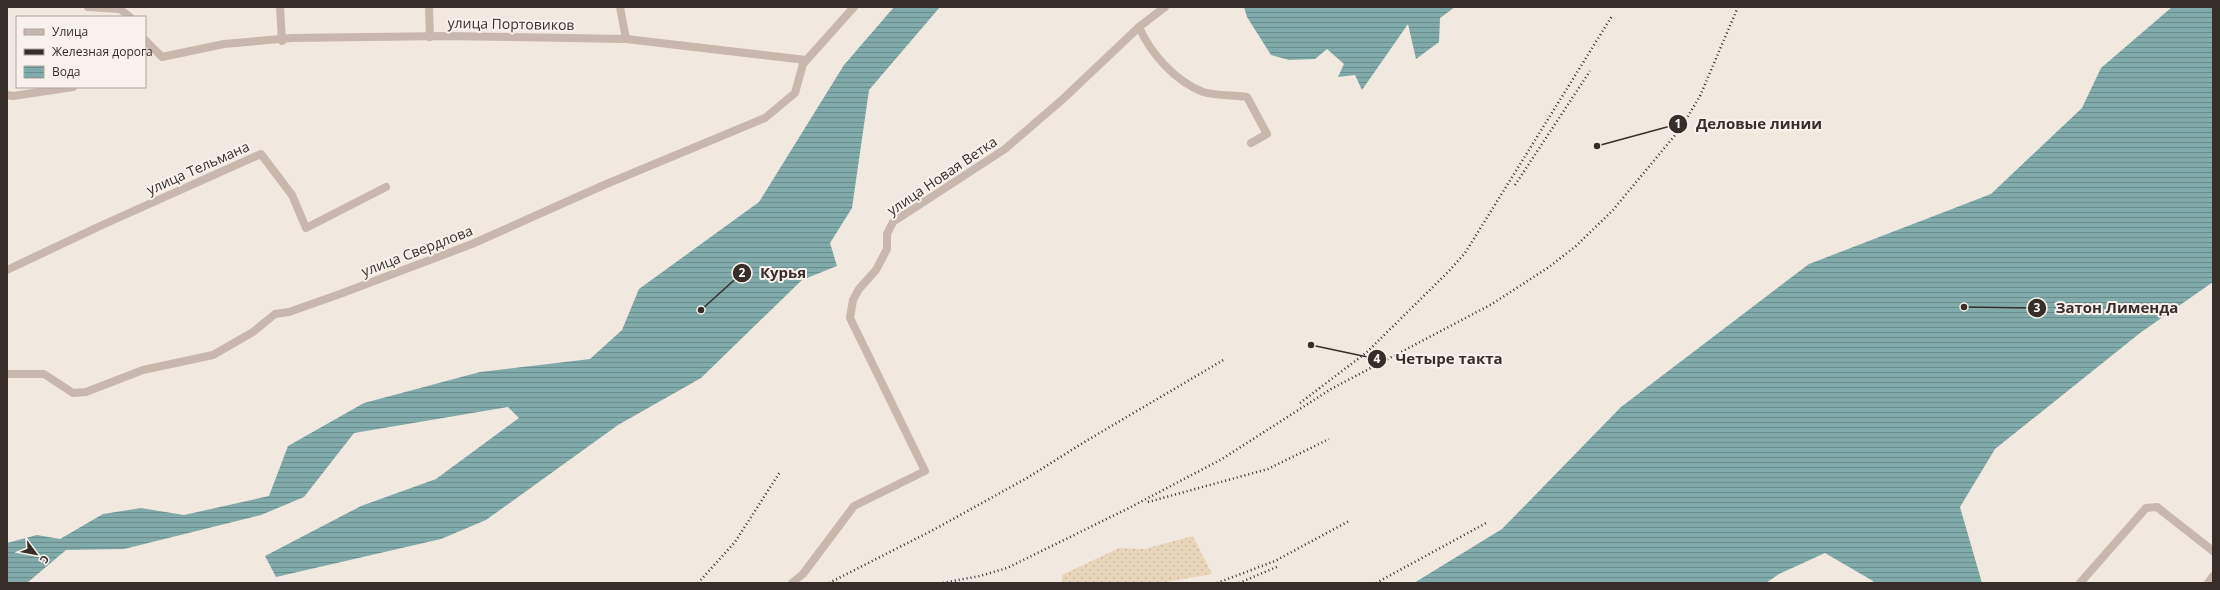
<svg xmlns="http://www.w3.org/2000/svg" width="2220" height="590" font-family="'Open Sans',sans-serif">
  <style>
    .sand { fill: url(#sand-dots) }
    .water { fill: url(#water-rules) }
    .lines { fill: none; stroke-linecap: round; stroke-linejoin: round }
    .minor { stroke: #c8b7ac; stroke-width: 8 }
    .rail { stroke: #372e2a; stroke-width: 2.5; stroke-dasharray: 1 3; stroke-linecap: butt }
    .labels { text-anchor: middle; stroke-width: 4; stroke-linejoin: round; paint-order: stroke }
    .street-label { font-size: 14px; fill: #372e2a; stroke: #f9f2ec }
    .leader { fill: none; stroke: #372e2a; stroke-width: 1.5 }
    .callout-dot { fill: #372e2a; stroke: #f9f2ec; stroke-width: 1.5 }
    .mark-label { font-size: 12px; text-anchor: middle; font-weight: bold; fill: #fff }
    .callout-label { font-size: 15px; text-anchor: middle; font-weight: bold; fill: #372e2a; stroke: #f9f2ec; stroke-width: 4; stroke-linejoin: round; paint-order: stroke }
  </style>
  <defs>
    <pattern id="sand-dots" width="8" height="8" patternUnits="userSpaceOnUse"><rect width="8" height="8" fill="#e9d6ba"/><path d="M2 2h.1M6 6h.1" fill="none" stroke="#c8b8a0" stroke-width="1.8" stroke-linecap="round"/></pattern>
    <pattern id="water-rules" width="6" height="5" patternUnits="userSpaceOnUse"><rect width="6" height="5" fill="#81abaa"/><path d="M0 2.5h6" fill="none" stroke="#6a8c8b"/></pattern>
  </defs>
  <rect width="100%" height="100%" fill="#f1e8e0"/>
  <polygon class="sand" points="1193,536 1212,574 1160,583 1062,583 1062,575 1119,548 1144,549"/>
  <g class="water">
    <polygon points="894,7 940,7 869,90 852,208 830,243 837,266 802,280 701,378 618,425 486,520 441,539 276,577 265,556 361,506 436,479 519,418 508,407 354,433 304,497 261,515 124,549 66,550 27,583 7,583 7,543 37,535 60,539 103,514 141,508 184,515 269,496 288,446 364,403 480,372 590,359 622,330 639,289 759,202 844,65"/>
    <polygon points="1244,7 1455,7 1440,18 1439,42 1416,59 1408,24 1362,90 1355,75 1338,77 1344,64 1327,49 1315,59 1289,60 1271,55 1247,17"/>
    <polygon points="2172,7 2213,7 2213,282 2140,333 1995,449 1960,507 1982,583 1873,583 1873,581 1825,553 1779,574 1766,583 1414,583 1502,529 1621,407 1809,264 1991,194 2082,108 2101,68"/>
  </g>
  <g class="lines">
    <g class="minor">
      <polyline points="88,7 120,9 130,17"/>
      <polyline points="280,7 282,41"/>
      <polyline points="429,7 430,37"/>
      <polyline points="620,7 626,39"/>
      <path d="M1165,7L1139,27C1151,54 1175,81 1203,92C1216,96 1233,95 1247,97L1267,134L1251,143"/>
      <polyline points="145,40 162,57 224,44 292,38 445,36 626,39 806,60"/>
      <polyline points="7,95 13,96 73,87"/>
      <polyline points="7,270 100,226 261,154 292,195 306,228 386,187"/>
      <polyline points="7,374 44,374 73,393 86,392 143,370 213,355 253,332 275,314 289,312 340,294 472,244 604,185 765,118 795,93 803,64 854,7"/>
      <polyline points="792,583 803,574 854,506 925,471 850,318 853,300 859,289 876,270 887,249 887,234 893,222 1005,149 1063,99 1139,27"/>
      <polyline points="2080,583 2146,508 2157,507 2213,551"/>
      <polyline points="2208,583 2213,576"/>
    </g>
    <g class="rail">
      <polyline points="1515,185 1590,71"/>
      <polyline points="1300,403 1367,352 1448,272 1465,253 1612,16"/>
      <polyline points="1148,502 1268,469 1329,439"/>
      <polyline points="698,583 735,542 780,472"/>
      <polyline points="829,583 935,529 1027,478 1086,441 1225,359"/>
      <polyline points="943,583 980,576 1007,568 1129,508 1222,459 1331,389 1492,304 1549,267 1576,246 1613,210 1681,128 1700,96 1738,7"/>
      <polyline points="1217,583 1275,561 1349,521"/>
      <polyline points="1239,583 1279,566"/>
      <polyline points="1376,583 1488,522"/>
    </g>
  </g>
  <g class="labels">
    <g class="street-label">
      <text transform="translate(511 24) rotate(1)" y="5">улица Портовиков</text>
      <text transform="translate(198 168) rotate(-24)" y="5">улица Тельмана</text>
      <text transform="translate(942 176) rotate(-34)" y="5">улица Новая Ветка</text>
      <text transform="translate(417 251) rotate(-21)" y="5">улица Свердлова</text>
    </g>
  </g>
  <path class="leader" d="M1597 146L1678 124M701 310L742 273M1964 307L2037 308M1311 345L1377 359"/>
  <g class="callout-dot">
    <circle cx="1597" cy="146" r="4"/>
    <circle cx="701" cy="310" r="4"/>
    <circle cx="1964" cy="307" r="4"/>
    <circle cx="1311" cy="345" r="4"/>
    <circle cx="1678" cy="124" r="10"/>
    <circle cx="742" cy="273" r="10"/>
    <circle cx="2037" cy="308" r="10"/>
    <circle cx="1377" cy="359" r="10"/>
  </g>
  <g class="mark-label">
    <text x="1678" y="128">1</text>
    <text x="742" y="277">2</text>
    <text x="2037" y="312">3</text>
    <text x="1377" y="363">4</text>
  </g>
  <g class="callout-label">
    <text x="1759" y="129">Деловые линии</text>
    <text x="783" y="278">Курья</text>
    <text x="2117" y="313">Затон Лименда</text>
    <text x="1449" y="364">Четыре такта</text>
  </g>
  <rect width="2220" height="590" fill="none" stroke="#372e2a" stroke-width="16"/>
  <rect x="16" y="16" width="130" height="72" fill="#f9f2ec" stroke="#aba49e"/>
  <rect x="24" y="29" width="20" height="6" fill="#c8b7ac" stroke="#aba49e"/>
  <text x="52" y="36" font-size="12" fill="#372e2a">Улица</text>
  <rect x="24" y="49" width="20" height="6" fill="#372e2a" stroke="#aba49e"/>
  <text x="52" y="56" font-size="12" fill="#372e2a">Железная дорога</text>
  <rect x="24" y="66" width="20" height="12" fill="url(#water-rules)" stroke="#aba49e"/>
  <text x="52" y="76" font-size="12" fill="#372e2a">Вода</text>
  <g transform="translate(36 554) rotate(122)" stroke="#f9f2ec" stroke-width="3" paint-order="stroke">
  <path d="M0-3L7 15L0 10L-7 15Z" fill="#372e2a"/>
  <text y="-6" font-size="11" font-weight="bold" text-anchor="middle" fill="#372e2a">С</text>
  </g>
</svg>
